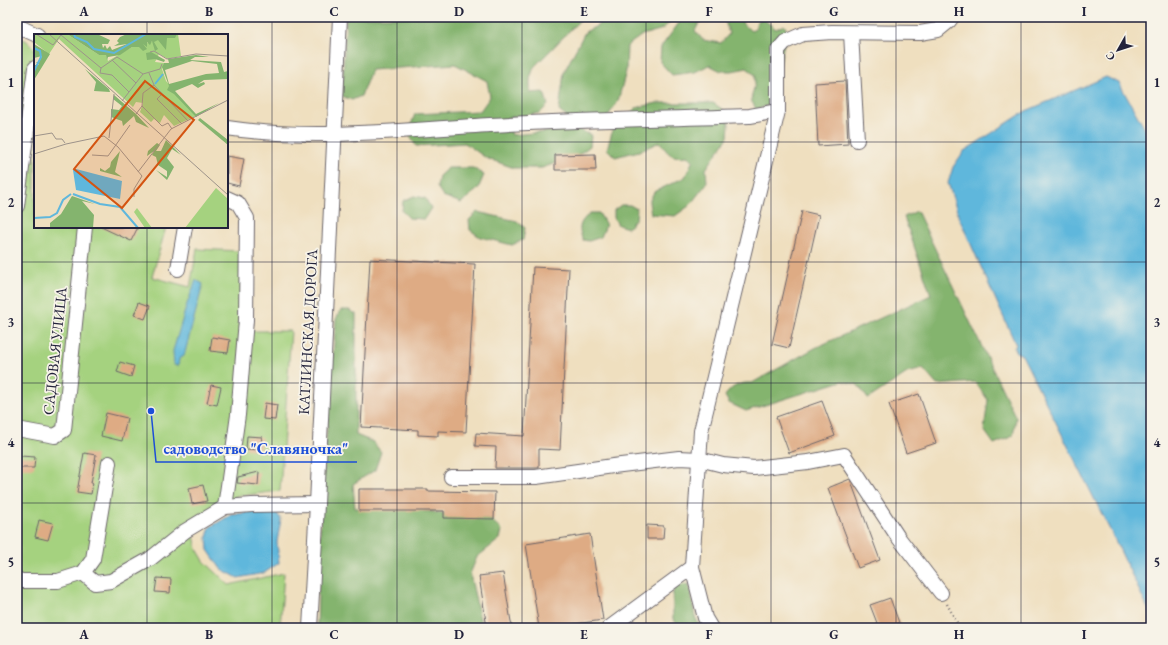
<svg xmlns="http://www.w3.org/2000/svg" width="1168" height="645" font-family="'EB Garamond',serif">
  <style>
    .green { fill: #a5d27f; stroke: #647a5d }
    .forest { fill: #84b46e; stroke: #536b54 }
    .water { fill: #5fb7dc; stroke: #406c8c }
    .building { fill: #deab84 }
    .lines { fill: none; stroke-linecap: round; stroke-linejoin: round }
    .minor-casing { stroke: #6a6469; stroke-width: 16 }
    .path { stroke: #6a6469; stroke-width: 2.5; stroke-dasharray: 1 3; stroke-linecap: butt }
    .minor { stroke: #fff; stroke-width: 14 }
    .grid { fill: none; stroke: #22223b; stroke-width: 1; stroke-opacity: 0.55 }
    .labels { text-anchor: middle; stroke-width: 3.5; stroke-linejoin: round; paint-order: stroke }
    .street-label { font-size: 15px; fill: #22223b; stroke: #f7f3e8 }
    .inset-river { fill: none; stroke: #5fb7dc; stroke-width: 2 }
    .inset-road { fill: none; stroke: #9d938a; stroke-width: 1 }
    .view { fill: #d45411; fill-opacity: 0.15; stroke: #d45411; stroke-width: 2 }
    .inset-edge { fill: none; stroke: #22223b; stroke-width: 2 }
    .leader { fill: none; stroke: #1d4ed8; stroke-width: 1.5 }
    .callout-dot { fill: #1d4ed8; stroke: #f7f3e8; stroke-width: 1.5 }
    .callout-label { font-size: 16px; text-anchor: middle; font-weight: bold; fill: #1d4ed8; stroke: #f7f3e8; stroke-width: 3.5; stroke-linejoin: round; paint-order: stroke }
    .neatline { fill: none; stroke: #22223b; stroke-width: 1.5 }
    .grid-label { font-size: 13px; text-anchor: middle; font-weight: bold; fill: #22223b }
  </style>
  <rect width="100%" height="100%" fill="#f7f3e8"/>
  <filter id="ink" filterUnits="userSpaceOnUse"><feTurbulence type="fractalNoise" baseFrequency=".025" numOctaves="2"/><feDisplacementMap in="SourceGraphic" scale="8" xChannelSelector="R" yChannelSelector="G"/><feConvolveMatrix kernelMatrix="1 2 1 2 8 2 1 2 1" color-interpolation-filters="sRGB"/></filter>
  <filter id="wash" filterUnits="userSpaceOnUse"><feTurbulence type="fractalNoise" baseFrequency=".012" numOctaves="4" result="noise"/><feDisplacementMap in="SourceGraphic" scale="16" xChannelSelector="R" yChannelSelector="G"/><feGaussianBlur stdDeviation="0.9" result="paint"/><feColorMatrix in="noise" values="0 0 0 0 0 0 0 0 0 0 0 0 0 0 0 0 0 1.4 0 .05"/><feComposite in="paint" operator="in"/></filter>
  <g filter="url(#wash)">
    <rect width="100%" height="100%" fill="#efdfbf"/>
    <polygon class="green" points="17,36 27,41 35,49 35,227 166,227 152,277 190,287 197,249 241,251 242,331 291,331 280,491 237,496 191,522 197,549 204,561 229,585 284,573 280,628 17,628"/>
    <g class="forest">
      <polygon points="346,17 583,17 534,67 530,78 530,93 544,92 548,105 540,113 507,118 512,135 577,129 591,135 590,146 578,155 542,168 514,168 486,158 465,143 416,146 408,133 415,114 480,111 490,97 487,81 455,64 371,70 361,96 352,100 342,96"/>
      <polygon points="605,17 674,17 663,29 642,35 627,46 626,71 618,101 606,119 569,119 559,111 564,72 585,32 597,26"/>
      <polygon points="686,17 706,17 699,23 695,31 703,40 721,43 729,34 724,17 743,17 742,23 751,31 755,29 757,21 763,19 776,29 784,25 788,31 785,38 773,101 767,106 756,109 751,100 755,83 755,75 747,68 732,71 721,71 709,65 695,72 672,75 660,62 661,47 682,19"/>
      <path d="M657,103H713L725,111L729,124L728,137L706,169L707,183L689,206L675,216L651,214L649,202L654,192L685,177L693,160L687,156C671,158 669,155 660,142L639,151L615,157L607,149L613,129L636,108Z"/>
      <polygon points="448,168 473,168 484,175 478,189 461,203 443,196 437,187 439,176"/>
      <polygon points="414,196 425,198 431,208 424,219 409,218 402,211 403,201"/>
      <polygon points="621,205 630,205 637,209 636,218 628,228 618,225 614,218 614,210"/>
      <path d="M917,211L1016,418L1013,436L994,444L984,430L988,400L975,382L937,385L923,369L907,373L868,399L858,385L842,381L746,411L729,403L725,396C732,386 740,382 752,383L815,348L931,295L904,217Z"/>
      <polygon points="477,212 517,221 525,228 523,240 512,245 480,237 470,230 469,220"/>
      <path d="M590,213H599L606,225L601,237L589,241L583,240C577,227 580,222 590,213Z"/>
      <polygon points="341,310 349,310 356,314 356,435 373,442 381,452 375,470 353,484 355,508 409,509 490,519 502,530 500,539 477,557 470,574 482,628 317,628 321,503 336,319"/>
      <polygon points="689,584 695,617 701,628 680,628 673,619 673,591 678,585"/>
    </g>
    <g class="water">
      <polygon points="1106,77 1119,83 1151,140 1151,615 1117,544 1022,355 1016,352 1014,348 1016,345 960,220 948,183 953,167 964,151 1026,111"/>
      <polygon points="196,280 203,284 184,356 179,359 178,366 174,365 173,351 187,304"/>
      <polygon points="268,509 276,512 281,519 277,542 279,563 264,573 238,578 221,569 208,550 207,537 210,527 231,515"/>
    </g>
    <g id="blocks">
      <g class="building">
        <polygon points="845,81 848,144 818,146 815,83"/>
        <polygon points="595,154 596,170 555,170 555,155"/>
        <polygon points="227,156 244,159 239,186 227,183"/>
        <polygon points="802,211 819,215 789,348 772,344"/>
        <polygon points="101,227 138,227 131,241"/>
        <polygon points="370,259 475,264 466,432 438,431 438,436 418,435 418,430 361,427"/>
        <polygon points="533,267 569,269 560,450 539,449 539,468 495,468 496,447 475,446 476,433 524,436"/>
        <polygon points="139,302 150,306 145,319 134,315"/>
        <polygon points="212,337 230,340 228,353 210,351"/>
        <polygon points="120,362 134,366 131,377 117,372"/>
        <polygon points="211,385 221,387 217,405 207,403"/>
        <polygon points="919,394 936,443 906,453 889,404"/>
        <polygon points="822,401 835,436 789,453 776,417"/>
        <polygon points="265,403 277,405 275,420 263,419"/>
        <polygon points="106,413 127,418 122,441 101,436"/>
        <polygon points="247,436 262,437 260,450 246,449"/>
        <polygon points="84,453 96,455 91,483 93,483 91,494 77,492"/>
        <polygon points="20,456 35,457 34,468 20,468"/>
        <polygon points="259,472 258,485 237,483 238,477"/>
        <polygon points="850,479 880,560 858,568 828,488"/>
        <polygon points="203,485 207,501 192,504 189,488"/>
        <polygon points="359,489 428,489 428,491 495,492 494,519 444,518 444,511 359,511"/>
        <polygon points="39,520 53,523 48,540 35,537"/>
        <polygon points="647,525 664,526 663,539 647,539"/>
        <polygon points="590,534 603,620 546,628 539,628 526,544"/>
        <polygon points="503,573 512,628 487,628 479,576"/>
        <polygon points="157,578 171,579 170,593 155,592"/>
        <polygon points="890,598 901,628 879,628 870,605"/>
      </g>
    </g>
  </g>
  <g filter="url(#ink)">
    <use href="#blocks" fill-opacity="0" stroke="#6a6469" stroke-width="1"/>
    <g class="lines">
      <g class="minor-casing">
        <g id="minor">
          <polyline points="17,26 37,35"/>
          <polyline points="851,33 857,140"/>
          <path d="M227,128C312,141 404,130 490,125C576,120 663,119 750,116L778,111"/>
          <polyline points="17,206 35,68"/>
          <polyline points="178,269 185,227"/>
          <polyline points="17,429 55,436 64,430 85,227"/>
          <polyline points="451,477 536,477 613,466 679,458 699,459 723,465 754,468 808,462 844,455 898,537 941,593"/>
          <polyline points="225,507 238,415 246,320 247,218 238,203 227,198"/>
          <polyline points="83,573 93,559 109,463"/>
          <polyline points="17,579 21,581 58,581 83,573 95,583 111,581 150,559 185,531 225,507 252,505 317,504"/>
          <polyline points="310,628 317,504 340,17"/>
          <polyline points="609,628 692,567"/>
          <polyline points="711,628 705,618 692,567 701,431 778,111 778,50 785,42 803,34 832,32 920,33 938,30 949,21 952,17"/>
        </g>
      </g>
      <polyline class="path" points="947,604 960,628"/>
      <use href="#minor" class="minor"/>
    </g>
  </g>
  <path class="grid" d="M147,17V35M272,17V628M397,17V628M522,17V628M646,17V628M771,17V628M896,17V628M1021,17V628M17,142H35M227,142H1151M147,227V628M17,262H1151M17,383H1151M17,503H1151"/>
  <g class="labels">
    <g class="street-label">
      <text transform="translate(308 332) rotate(-87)" y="5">КАТЛИНСКАЯ ДОРОГА</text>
      <text transform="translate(55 351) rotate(-84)" y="5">САДОВАЯ УЛИЦА</text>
    </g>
  </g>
  <g transform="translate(34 34)">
    <rect width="194" height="194" fill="#efdfbf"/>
    <path d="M0,0H33L65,21H72L74,27L98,13L144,0L147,22L134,25L125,20L121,28L130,29L128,35L132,47L162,82L140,92L130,81L126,89L120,85L117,88L106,78L109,69L102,68L99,73L25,5L15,20L0,8ZM182,154L194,165V194H151ZM103,174L118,194H111L100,178Z" fill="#a5d27f"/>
    <path d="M33,0H63L76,6L74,10H68L69,14L71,11L73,15L76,12L78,16L93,10L80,12L85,9L83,7L86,3L93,0H143L141,4H133L132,16L124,6L120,8L124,15L121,17L118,7L116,11L113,8V13L109,10L113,15L109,17L105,13H98L86,21L74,23L73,26L72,21H65ZM0,10L16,20L0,46V31H5L2,28H5L8,22L0,24ZM117,18L131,26L130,28L121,25L113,26L112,19ZM162,21L175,23H161L156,26L187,28L190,38L194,37V45L170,46L164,50L170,48L171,50L164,54L158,50L141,57L162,80L185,69L162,83L140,60L133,56L135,52L128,33L130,29H135L134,25ZM158,27L183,30L185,39L172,40L135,50L131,36ZM51,35L75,55L76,58L60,57L62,48ZM80,61L102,80L115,94L102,88L100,82L89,92L88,87L77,83V75L85,76L88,72L79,65ZM166,84L194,106V111L164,86ZM132,106L147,121L138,115L133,124L140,133L133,146L122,136L133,143V137L124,131L122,123L118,121L120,117L113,122L114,117L123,109L126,111L122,117H127ZM86,117L81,138L88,143L66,137V134L71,137L76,133L77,128ZM38,162L61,170L48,167L60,181L59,194H16V189L27,180Z" fill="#84b46e" fill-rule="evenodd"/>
    <path d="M42,135L88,147L86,165L42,156L39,136Z" fill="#5fb7dc"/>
    <path class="inset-river" d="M40,0L41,3L53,8L60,15L80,19L112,0M0,14L6,17L7,23L0,37M121,50L129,40M39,160L66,170L86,173L104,194M0,184L16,183L23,179L29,166L37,160"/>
    <path class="inset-road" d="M2,0L19,11L27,1L67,34L83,23L109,40M15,0L194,161M116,18L120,17L133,25L162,20L194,22M78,26L102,49M67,34L66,39L78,41L95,58M115,39L120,51L154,87M128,60L123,65L148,90M88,67L109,40L126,35L128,30M108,72L128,92L134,89L138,95M102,80L108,72L109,59L120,51M0,102L18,99L22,105H28L31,109M75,104L80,60M0,120L32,110L70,102L84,113L108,142L100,155V163M58,121L74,122L96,91M104,138L137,95L194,66"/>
    <path class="view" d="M111,47L160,86L88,174L40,135Z"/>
    <rect width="194" height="194" class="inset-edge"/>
  </g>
  <path class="leader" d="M151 411L156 462H357"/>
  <circle class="callout-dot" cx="151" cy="411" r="4"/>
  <g class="callout-label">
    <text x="256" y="454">садоводство "Славяночка"</text>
  </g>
  <rect width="1168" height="645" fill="none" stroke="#f7f3e8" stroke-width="44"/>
  <g transform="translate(1118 50) rotate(231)" stroke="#f7f3e8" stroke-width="3" paint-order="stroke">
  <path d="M0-3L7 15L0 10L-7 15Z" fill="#22223b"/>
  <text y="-6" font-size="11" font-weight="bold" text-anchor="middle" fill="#22223b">С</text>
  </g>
  <rect x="22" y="22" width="1124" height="601" class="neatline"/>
  <g class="grid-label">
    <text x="84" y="16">A</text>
    <text x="209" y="16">B</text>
    <text x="334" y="16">C</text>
    <text x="459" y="16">D</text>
    <text x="584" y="16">E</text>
    <text x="709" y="16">F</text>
    <text x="834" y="16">G</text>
    <text x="959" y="16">H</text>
    <text x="1084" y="16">I</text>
    <text x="11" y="87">1</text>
    <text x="1157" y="87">1</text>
    <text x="11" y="207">2</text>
    <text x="1157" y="207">2</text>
    <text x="11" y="327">3</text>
    <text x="1157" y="327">3</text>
    <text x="11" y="447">4</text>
    <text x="1157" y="447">4</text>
    <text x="11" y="567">5</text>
    <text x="1157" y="567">5</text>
    <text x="84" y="639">A</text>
    <text x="209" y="639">B</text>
    <text x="334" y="639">C</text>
    <text x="459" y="639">D</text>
    <text x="584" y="639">E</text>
    <text x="709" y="639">F</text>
    <text x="834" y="639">G</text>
    <text x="959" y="639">H</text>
    <text x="1084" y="639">I</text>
  </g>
</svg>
